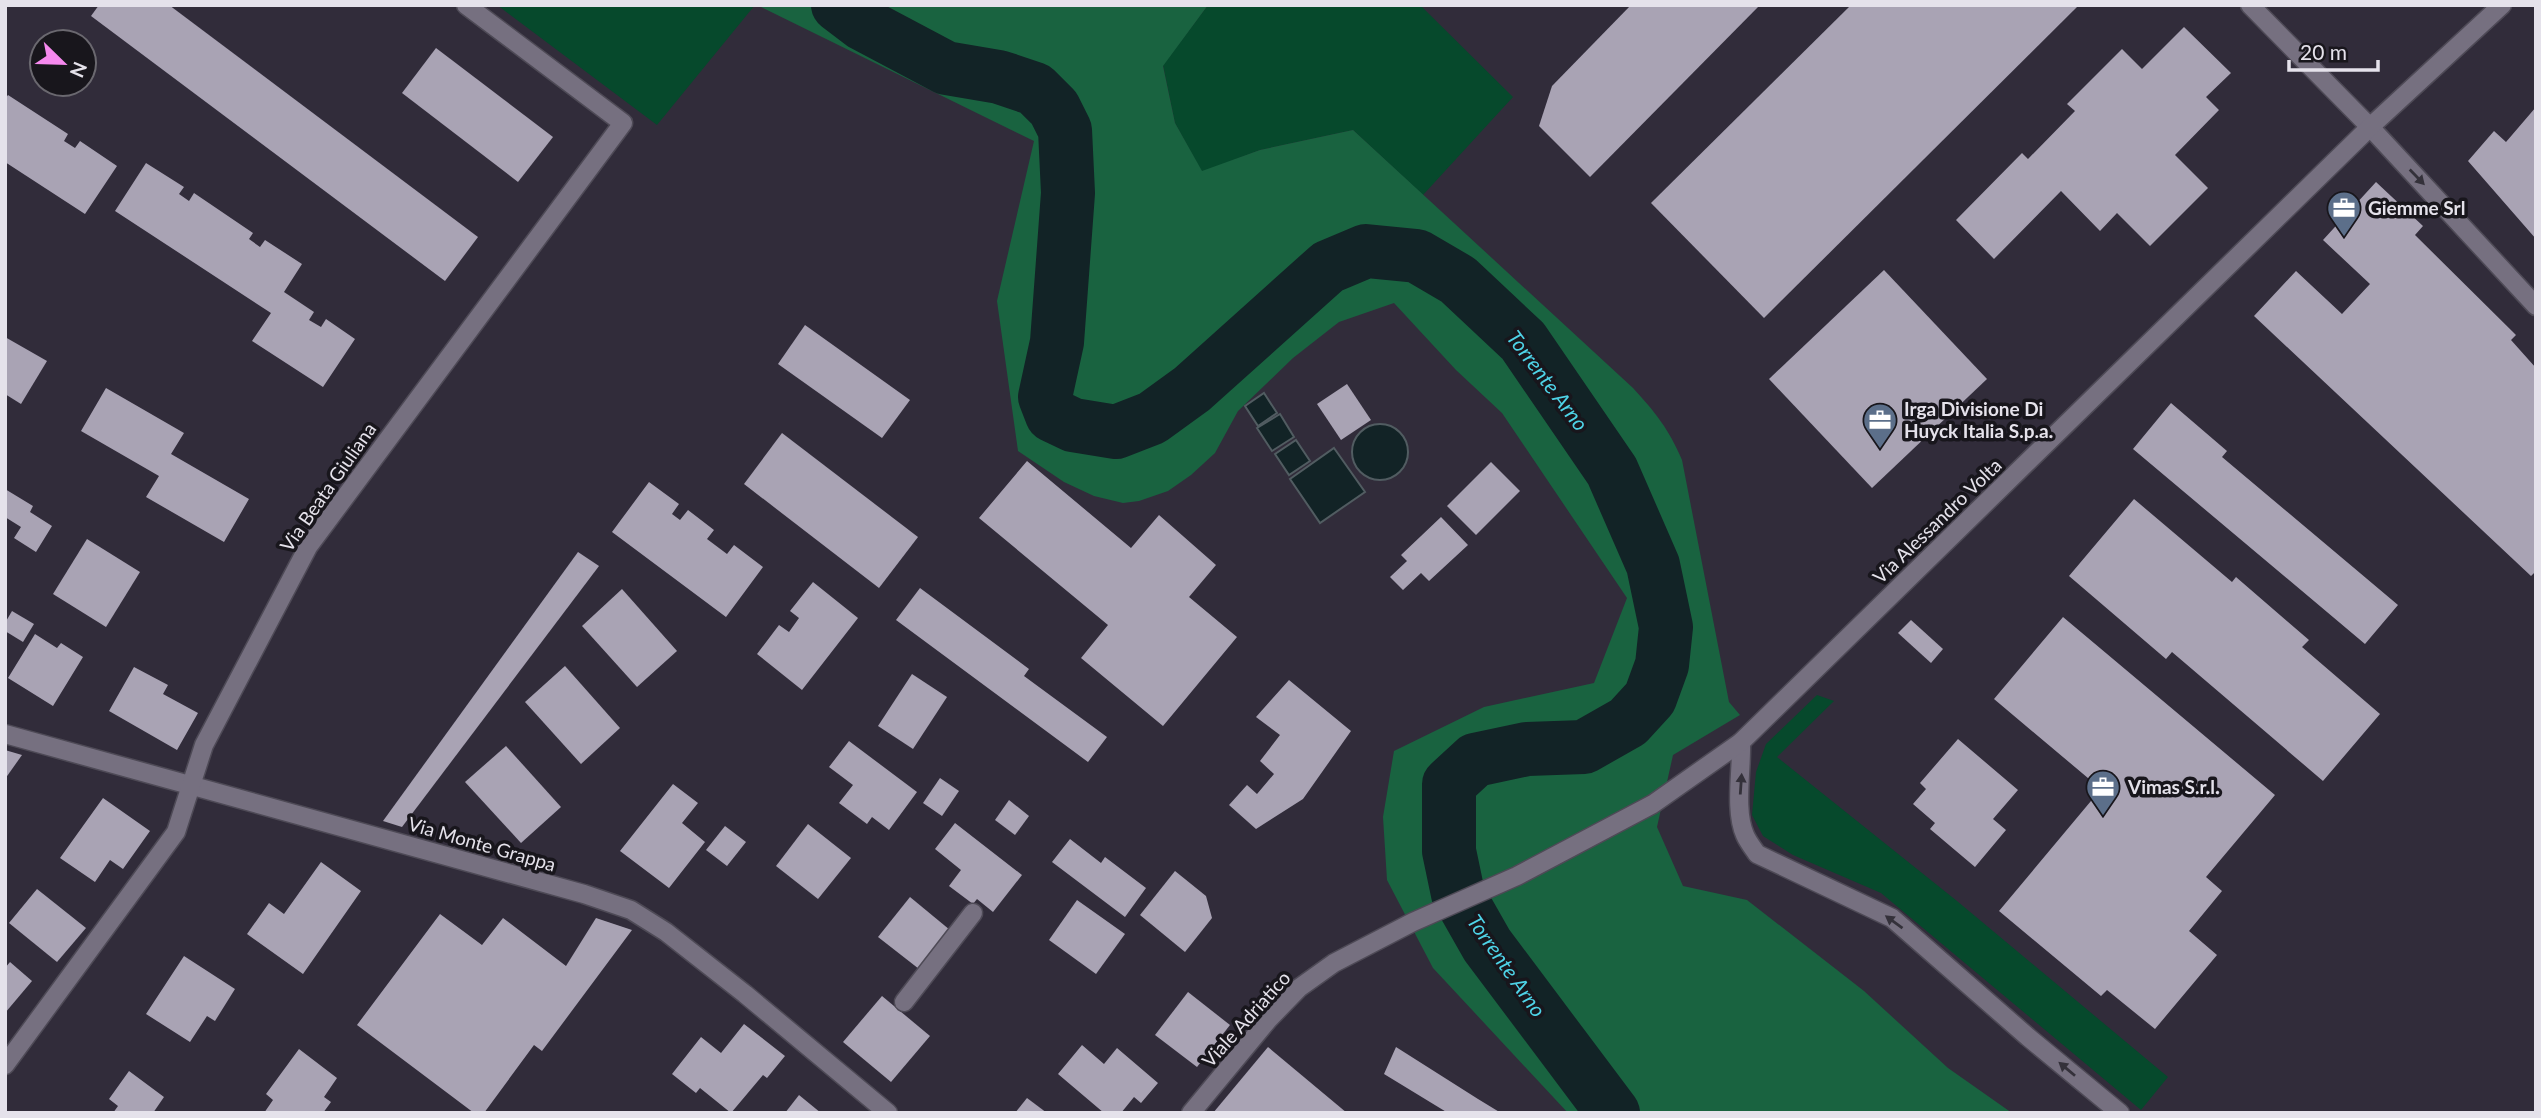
<svg xmlns="http://www.w3.org/2000/svg" width="2541" height="1118" font-family="Lato,sans-serif">
  <style>
    .green { fill: #06492c }
    .forest { fill: #196340 }
    .water { fill: #122326; stroke: #515c61; stroke-width: 2 }
    .lines { fill: none; stroke-linecap: round; stroke-linejoin: round }
    .river { stroke: #122326; stroke-width: 54 }
    .building { fill: #a9a3b4 }
    .minor-casing { stroke: #4e4a56; stroke-width: 21 }
    .minor { stroke: #767080; stroke-width: 18 }
    .oneway { fill: #34313a }
    .labels { text-anchor: middle; stroke-width: 7; stroke-linejoin: round; paint-order: stroke }
    .poi-label { font-size: 19px; font-weight: bold; fill: #e5e2eb; stroke: #18161c; text-anchor: start }
    .street-label { font-size: 19px; fill: #e5e2eb; stroke: #18161c }
    .water-label { font-size: 21px; font-style: italic; fill: #4ed3e7; stroke: #18161c }
  </style>
  <rect width="100%" height="100%" fill="#312c3a"/>
  <g class="green">
    <polygon points="497,5 755,5 657,125"/>
    <polygon points="1208,5 1420,5 1513,97 1423,195 1353,130 1260,150 1202,172 1175,123 1163,65"/>
    <polygon points="1817,695 1834,701 1777,757 1957,901 2168,1077 2141,1110 1881,893 1793,855 1763,836 1752,815 1756,772 1766,744"/>
  </g>
  <path class="forest" d="M757,5H1208L1163,66L1175,123L1202,171L1260,150L1353,130L1633,388C1655,412 1669,429 1682,460L1729,702L1740,715L1673,755L1657,827L1683,886L1747,900L1864,991L1948,1068L2012,1113H1568L1433,968L1387,880L1383,817L1394,751L1484,707L1594,683L1627,598L1502,413L1456,370L1394,303L1339,322L1293,358L1238,411L1215,453L1191,475L1168,491L1139,501L1123,503L1094,496L1064,482L1018,451L997,301L1034,141Z"/>
  <g class="water">
    <polygon points="1264,393 1277,413 1258,426 1245,406"/>
    <polygon points="1280,414 1294,437 1272,451 1257,428"/>
    <circle cx="1380" cy="452" r="28"/>
    <polygon points="1296,440 1310,461 1289,475 1275,454"/>
    <polygon points="1334,448 1365,492 1320,523 1290,479"/>
  </g>
  <g class="lines">
    <polyline class="river" points="838,5 863,24 946,68 999,77 1035,89 1054,108 1065,130 1068,193 1057,342 1045,397 1052,415 1073,425 1116,432 1152,418 1192,389 1328,267 1366,251 1417,256 1458,280 1523,341 1612,471 1653,565 1666,627 1662,665 1650,698 1628,722 1584,747 1527,749 1475,760 1449,784 1449,851 1458,894 1487,945 1613,1113"/>
  </g>
  <g class="building">
    <polygon points="99,5 169,5 478,237 445,281 91,16"/>
    <polygon points="1631,5 1760,5 1590,177 1539,126 1552,86"/>
    <polygon points="1851,5 2079,5 1764,318 1651,203"/>
    <polygon points="2184,27 2231,73 2206,97 2219,110 2175,155 2208,188 2150,246 2117,213 2100,231 2061,191 1994,259 1956,220 2022,153 2028,159 2075,111 2067,104 2122,49 2142,69"/>
    <polygon points="436,48 553,137 518,182 402,93"/>
    <polygon points="8,95 68,134 64,141 75,148 80,141 117,166 85,214 5,162 5,99"/>
    <polygon points="2536,107 2536,239 2468,161 2494,131 2506,142"/>
    <polygon points="146,163 184,187 179,194 189,201 194,193 253,233 249,239 260,247 265,240 302,264 284,292 314,312 309,320 321,327 326,319 355,339 323,387 252,341 271,313 115,211"/>
    <polygon points="2376,182 2423,226 2415,235 2516,335 2511,340 2536,368 2536,571 2531,576 2254,316 2296,271 2342,314 2370,284 2323,240"/>
    <polygon points="1884,270 1987,379 1872,488 1769,379"/>
    <polygon points="805,325 910,400 882,438 778,364"/>
    <polygon points="5,337 47,361 21,404 5,394"/>
    <polygon points="1347,384 1371,420 1341,440 1317,404"/>
    <polygon points="106,388 184,433 171,454 249,499 224,542 146,497 159,476 81,431"/>
    <polygon points="2171,403 2227,451 2222,457 2398,605 2365,644 2133,449"/>
    <polygon points="782,433 918,537 879,588 744,484"/>
    <polygon points="1027,461 1131,548 1159,515 1216,565 1189,597 1237,637 1163,726 1081,658 1108,625 979,518"/>
    <polygon points="1491,462 1520,491 1476,535 1447,506"/>
    <polygon points="649,482 679,504 672,514 680,520 688,510 714,530 707,539 727,554 734,545 763,567 726,617 612,532"/>
    <polygon points="5,489 33,506 30,512 52,526 36,552 14,538 21,527 5,517"/>
    <polygon points="2134,499 2232,582 2236,577 2309,640 2302,647 2380,714 2323,781 2172,652 2166,659 2069,576"/>
    <polygon points="1441,517 1468,545 1429,581 1421,573 1403,590 1390,577 1407,561 1401,555"/>
    <polygon points="87,539 140,572 106,627 53,594"/>
    <polygon points="578,552 599,566 402,827 383,821"/>
    <polygon points="813,582 858,618 802,690 757,654 779,625 789,632 799,618 790,611"/>
    <polygon points="920,588 1029,669 1024,676 1107,737 1088,762 896,620"/>
    <polygon points="622,589 677,651 637,687 582,626"/>
    <polygon points="12,611 34,624 23,642 5,631 5,623"/>
    <polygon points="2063,617 2275,795 2206,877 2222,891 2189,931 2217,955 2155,1029 2107,990 2101,996 1999,911 2101,789 1994,699"/>
    <polygon points="1911,620 1943,649 1931,663 1898,633"/>
    <polygon points="35,634 57,648 61,643 83,657 53,706 8,678"/>
    <polygon points="565,666 620,728 581,764 525,702"/>
    <polygon points="134,667 168,685 163,694 198,713 177,750 109,711"/>
    <polygon points="912,674 947,697 913,749 878,726"/>
    <polygon points="1289,680 1351,731 1303,799 1256,829 1229,805 1247,785 1257,794 1274,774 1260,761 1280,735 1256,717"/>
    <polygon points="1958,739 2018,790 1993,819 2006,830 1975,867 1930,829 1935,823 1913,804 1926,789 1920,783"/>
    <polygon points="849,741 917,792 889,830 872,817 867,824 839,803 853,785 829,767"/>
    <polygon points="506,746 561,807 521,843 465,782"/>
    <polygon points="5,750 22,755 5,779"/>
    <polygon points="940,778 959,791 942,816 923,803"/>
    <polygon points="673,784 698,803 682,823 705,842 669,888 620,851"/>
    <polygon points="103,798 150,831 123,869 110,860 95,882 60,858"/>
    <polygon points="1009,800 1029,816 1015,835 995,820"/>
    <polygon points="955,823 1022,875 993,912 977,899 973,904 949,886 961,870 935,849"/>
    <polygon points="808,824 851,858 818,899 776,866"/>
    <polygon points="725,826 746,842 727,866 706,850"/>
    <polygon points="1070,839 1101,863 1105,857 1146,888 1125,917 1052,862"/>
    <polygon points="321,862 361,891 303,974 247,934 269,903 284,914"/>
    <polygon points="1175,871 1206,896 1212,918 1185,952 1140,915"/>
    <polygon points="37,889 86,928 57,962 9,923"/>
    <polygon points="910,897 950,930 919,969 878,937"/>
    <polygon points="1077,900 1125,934 1096,974 1049,940"/>
    <polygon points="440,914 482,945 503,918 566,966 596,918 632,930 542,1051 534,1045 484,1113 474,1113 357,1025"/>
    <polygon points="184,956 235,989 215,1021 207,1016 190,1042 146,1014"/>
    <polygon points="10,962 32,981 5,1013 5,968"/>
    <polygon points="1188,992 1230,1025 1197,1067 1155,1035"/>
    <polygon points="882,996 930,1036 891,1082 843,1042"/>
    <polygon points="744,1024 785,1056 767,1078 763,1075 731,1113 700,1088 696,1093 672,1074 701,1037 721,1053"/>
    <polygon points="1082,1045 1104,1064 1117,1048 1158,1083 1141,1103 1134,1097 1121,1113 1104,1113 1058,1074"/>
    <polygon points="1268,1047 1347,1113 1213,1113"/>
    <polygon points="1396,1047 1478,1099 1501,1113 1448,1113 1384,1074"/>
    <polygon points="299,1049 337,1078 324,1097 331,1102 323,1113 264,1113 273,1100 266,1094"/>
    <polygon points="129,1071 164,1097 153,1113 113,1113 118,1106 109,1099"/>
    <polygon points="799,1095 821,1113 785,1113"/>
    <polygon points="1027,1098 1047,1113 1015,1113"/>
  </g>
  <g class="lines">
    <g class="minor-casing">
      <g id="minor">
        <polyline points="2250,5 2370,127 2536,306"/>
        <polyline points="5,734 584,894 631,910 666,932 745,994 888,1113"/>
        <path d="M1741,742C1742,770 1734,810 1745,835C1748,842 1753,848 1757,854L1892,918L2028,1037L2120,1113"/>
        <polyline points="904,1002 973,913"/>
        <polyline points="5,1065 176,832 204,745 308,547 623,123 466,5"/>
        <polyline points="1191,1113 1268,1020 1299,988 1334,963 1413,922 1517,876 1653,804 1741,742 2370,127 2502,5"/>
      </g>
    </g>
    <use href="#minor" class="minor"/>
  </g>
  <defs><path id="oneway-solid" d="M-6-.8H1V-3.2L6.5 0L1 3.2V.8H-6Z" transform="scale(1.75)"/></defs>
  <g class="oneway">
    <use href="#oneway-solid" transform="translate(2417 177) rotate(46)"/>
    <use href="#oneway-solid" transform="translate(1741 784) rotate(-86)"/>
    <use href="#oneway-solid" transform="translate(1894 922) rotate(-144)"/>
    <use href="#oneway-solid" transform="translate(2067 1069) rotate(-140)"/>
  </g>
  <defs>
    <g id="office-pin" transform="scale(1.75)"><path d="M0 17L-7.5 6A9.5 9.5 0 1 1 7.5 6Z" fill="#5c6f8a" stroke="#18161c"/><path d="M-6-3h4V-5.5h4V-3h4V5H-6ZM-1-4.5V-3h2v-1.5ZM-6 0V1H6V0Z" fill="#fff"/></g>
  </defs>
  <g fill-rule="evenodd">
    <use href="#office-pin" x="2344" y="208"/>
    <use href="#office-pin" x="1880" y="420"/>
    <use href="#office-pin" x="2103" y="787"/>
  </g>
  <g class="labels">
    <g class="poi-label">
      <text x="2368" y="215">Giemme Srl</text>
      <text x="1904" y="416">Irga Divisione Di<tspan x="1904" dy="22">Huyck Italia S.p.a.</tspan></text>
      <text x="2128" y="794">Vimas S.r.l.</text>
    </g>
    <g class="street-label">
      <text transform="translate(328 487) rotate(-55)" y="7">Via Beata Giuliana</text>
      <text transform="translate(1937 521) rotate(-44)" y="7">Via Alessandro Volta</text>
      <text transform="translate(482 844) rotate(16)" y="7">Via Monte Grappa</text>
      <text transform="translate(1246 1019) rotate(-48)" y="7">Viale Adriatico</text>
    </g>
    <g class="water-label">
      <text transform="translate(1547 381) rotate(53)" y="7">Torrente Arno</text>
      <text transform="translate(1506 966) rotate(55)" y="7">Torrente Arno</text>
    </g>
  </g>
  <rect width="2541" height="1118" fill="none" stroke="#e5e2eb" stroke-width="14"/>
  <g transform="translate(63 63) rotate(113)"><circle r="33" fill="#18161c" stroke="#6a686f" stroke-width="2"/>
  <path d="M0-5L12 26L0 18L-12 26Z" fill="#f689ee"/>
  <text y="-10" font-size="19" font-weight="bold" text-anchor="middle" fill="#e5e2eb">N</text>
  </g>
  <path d="M2289 60v10h89v-10" fill="none" stroke="#e5e2eb" stroke-width="3.5"/>
  <text x="2300" y="60" font-size="21" fill="#e5e2eb" stroke="#18161c" stroke-width="5" paint-order="stroke">20 m</text>
</svg>
